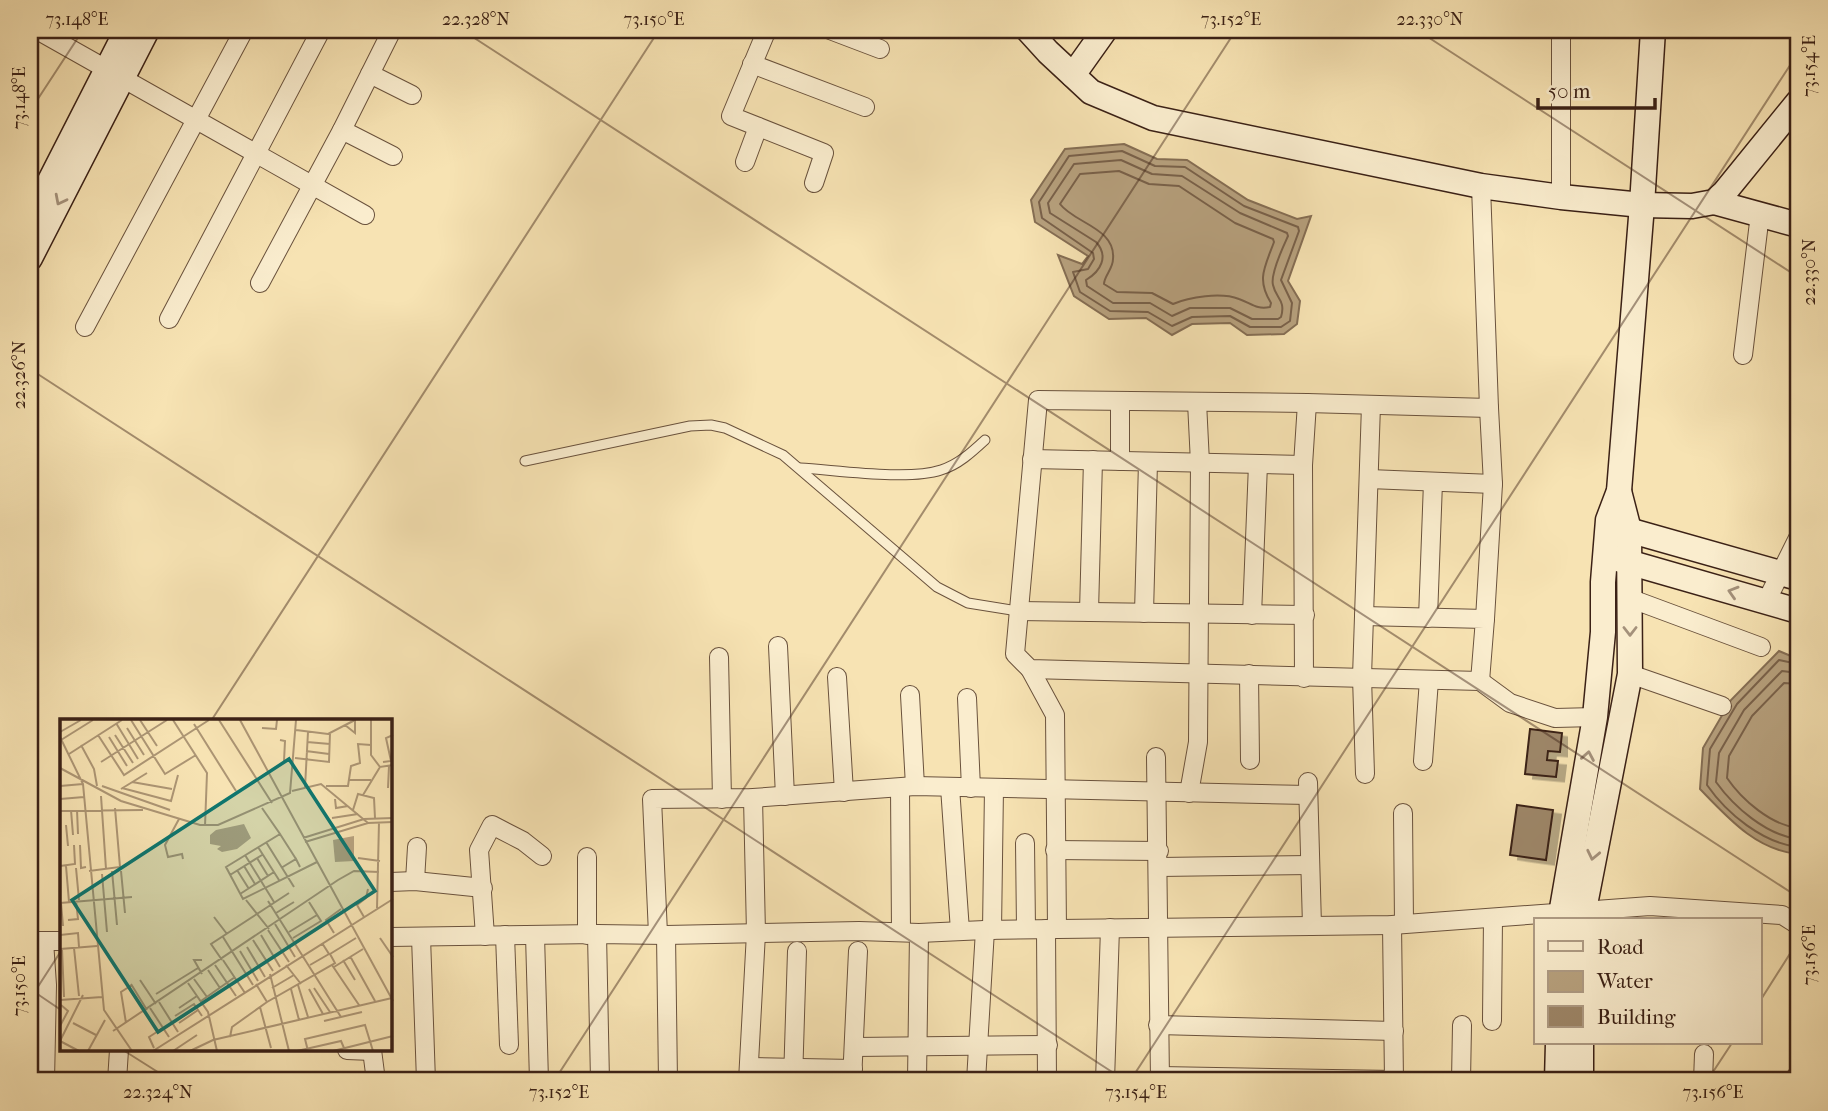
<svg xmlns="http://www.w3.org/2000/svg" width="1828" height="1111" font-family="'IM FELL French Canon',serif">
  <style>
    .water { fill: #b7a17e; stroke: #856e54; stroke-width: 2 }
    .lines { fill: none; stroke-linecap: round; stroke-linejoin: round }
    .shore { stroke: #79614a; stroke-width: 2 }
    .building { fill: #9d8668; stroke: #3b2116; stroke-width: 2; filter: url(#shadow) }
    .lane-casing { stroke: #6a523d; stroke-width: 11 }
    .street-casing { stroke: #6a523d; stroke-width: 20 }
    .secondary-casing { stroke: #3b2116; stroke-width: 27 }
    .lane { stroke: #faedce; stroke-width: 9 }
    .street { stroke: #faedce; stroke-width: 18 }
    .secondary { stroke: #faedce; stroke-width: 24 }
    .oneway { stroke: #a4917b }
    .ticks { fill: none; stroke: #3b2116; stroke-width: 2; stroke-opacity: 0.45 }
    .inset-road { fill: none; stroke: #ac9574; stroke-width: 2 }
    .view { fill: #0f766e; fill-opacity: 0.15; stroke: #0f766e; stroke-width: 3.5 }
    .inset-edge { fill: none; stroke: #3b2116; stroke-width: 3.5 }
    .neatline { fill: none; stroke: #3b2116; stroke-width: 2.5 }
    .ticks-label { font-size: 18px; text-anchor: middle; fill: #3b2116 }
  </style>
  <defs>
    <filter id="shadow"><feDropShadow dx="8" dy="4.5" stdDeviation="0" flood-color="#0004"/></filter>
  </defs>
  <rect width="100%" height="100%" fill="#f7e3b3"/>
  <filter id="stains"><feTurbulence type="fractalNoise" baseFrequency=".00286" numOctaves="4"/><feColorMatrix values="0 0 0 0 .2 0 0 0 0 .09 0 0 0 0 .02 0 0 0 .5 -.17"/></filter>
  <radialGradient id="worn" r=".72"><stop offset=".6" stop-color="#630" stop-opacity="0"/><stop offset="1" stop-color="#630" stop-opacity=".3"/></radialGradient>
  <g class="water">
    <polygon points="1124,144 1157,159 1187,160 1248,200 1297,219 1311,216 1288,281 1300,301 1297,324 1284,334 1247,335 1230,323 1192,324 1172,335 1146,318 1109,319 1074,296 1058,255 1082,264 1088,256 1035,222 1031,200 1065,149"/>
    <path d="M1779,651L1798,659V854C1756,850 1728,818 1700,789L1703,748L1731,700Z"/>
  </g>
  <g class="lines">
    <g class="shore">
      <polygon points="1122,151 1155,166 1185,167 1244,206 1298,227 1299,231 1281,280 1292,303 1290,321 1281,327 1250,327 1230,316 1192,317 1172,326 1148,312 1110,311 1080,292 1073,272 1088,269 1094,259 1093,253 1042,218 1039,202 1069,156"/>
      <path d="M1121,160L1152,174L1182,176L1240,213L1287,233L1288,236C1283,247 1270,274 1273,285C1276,299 1286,300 1281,317L1278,319H1252L1230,308H1190L1172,316L1150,303H1113L1087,286L1086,280C1101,271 1109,256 1096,242L1050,213L1048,203L1074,164Z"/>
      <path d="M1119,171L1149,184L1179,186L1235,223L1273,239L1274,242C1265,267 1256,279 1271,303L1270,307C1256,310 1251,303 1239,299C1221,292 1189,297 1173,304L1152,293L1117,292L1104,284C1104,276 1113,269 1113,259C1116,228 1074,223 1060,204L1080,174Z"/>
      <path d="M1798,664L1779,660L1737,704L1710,749L1707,785C1727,814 1763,843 1798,847"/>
      <path d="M1798,673L1782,671L1744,710L1719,753L1716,782C1734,807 1766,835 1798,839"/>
      <path d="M1798,684L1784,683L1752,716L1729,756L1727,778C1742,800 1771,825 1798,828"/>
    </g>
  </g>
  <g class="building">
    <polygon points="1530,729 1562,733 1560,752 1548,751 1547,760 1558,761 1556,777 1525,774"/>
    <polygon points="1517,805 1553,810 1546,860 1510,855"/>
  </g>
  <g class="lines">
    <g class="lane-casing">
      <g id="lane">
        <polyline points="525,461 690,426 711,425 725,428 783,455 937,587 968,603 1018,611"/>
        <path d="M800,468C836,470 908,481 941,470C958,465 972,452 985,440"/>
      </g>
    </g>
    <g class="street-casing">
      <g id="street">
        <polyline points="37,30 365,215"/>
        <polyline points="770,30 766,32 731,116 824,153 814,183"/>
        <polyline points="830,30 880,49"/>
        <polyline points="752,64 865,107"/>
        <polyline points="370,74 412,95"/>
        <polyline points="342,130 393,156"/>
        <polyline points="745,162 758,127"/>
        <polyline points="1481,186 1489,408 1307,403 1038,400 1015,654 1030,669 1480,681 1510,703 1555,718 1595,717"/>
        <polyline points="1561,197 1561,30"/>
        <polyline points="260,283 342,130 392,30"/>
        <polyline points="169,319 321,30"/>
        <polyline points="85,327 244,30"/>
        <polyline points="1743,355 1760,214"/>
        <polyline points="1120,401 1120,461"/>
        <polyline points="1032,459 1303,465"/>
        <polyline points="1369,479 1493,484"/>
        <polyline points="1629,598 1761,647"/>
        <polyline points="1766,602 1798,538"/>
        <polyline points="1018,611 1305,615"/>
        <polyline points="1089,612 1093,460"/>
        <polyline points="1144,613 1148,462"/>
        <polyline points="1252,615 1258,464"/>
        <polyline points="1364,616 1485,619 1480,681"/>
        <polyline points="1428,618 1433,482"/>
        <polyline points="1485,619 1493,484 1489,408"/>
        <polyline points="778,646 785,796"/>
        <polyline points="719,657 722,799"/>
        <polyline points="1030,669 1055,715 1057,929"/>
        <polyline points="1249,674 1250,760"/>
        <polyline points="1630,674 1722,706"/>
        <polyline points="837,677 844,792"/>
        <polyline points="1304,678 1303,465 1307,403"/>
        <polyline points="910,695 915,786"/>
        <polyline points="967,698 971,788"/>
        <polyline points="1156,757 1160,1081"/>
        <polyline points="1423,761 1429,680"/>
        <polyline points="1365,774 1362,677 1371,405"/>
        <polyline points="1308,782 1312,926"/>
        <polyline points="950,787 960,931"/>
        <polyline points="900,788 901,932"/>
        <polyline points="1189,793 1198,742 1200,463 1197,402"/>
        <polyline points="1403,813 1404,924"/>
        <polyline points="1025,843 1026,929"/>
        <polyline points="1055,850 1159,851"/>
        <polyline points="587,857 587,935"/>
        <polyline points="1159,867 1310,865"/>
        <polyline points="415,881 417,847"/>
        <polyline points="390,882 415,881 483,888"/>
        <polyline points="1046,929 1047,1081"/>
        <polyline points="992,930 994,788"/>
        <polyline points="597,934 600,1081"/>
        <polyline points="658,934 652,799 753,798 915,786 1308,795"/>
        <polyline points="505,935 509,1045"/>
        <polyline points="535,935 539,1081"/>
        <polyline points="666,935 668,1081"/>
        <polyline points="485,936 479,850 492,825 523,841 542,856"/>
        <polyline points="390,937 597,934 666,935 859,931 919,933 985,930 1392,925 1650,906 1782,915 1798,925"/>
        <polyline points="421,937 426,1081"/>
        <polyline points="30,941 61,941"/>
        <polyline points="44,941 47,985 45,1081"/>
        <polyline points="1492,1021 1493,918"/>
        <polyline points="1158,1025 1394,1031"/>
        <polyline points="854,1047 1048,1045"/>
        <polyline points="347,1050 372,1051"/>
        <polyline points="372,1050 376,1081"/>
        <polyline points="749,1067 853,1069"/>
        <polyline points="1160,1076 1394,1080 1392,925"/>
        <polyline points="117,1081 119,1050"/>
        <polyline points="748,1081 756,933 753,798"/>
        <polyline points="793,1081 797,951"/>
        <polyline points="852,1081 858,951"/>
        <polyline points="917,1081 919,933"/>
        <polyline points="976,1081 985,930"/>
        <polyline points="1105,1081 1110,928"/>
        <polyline points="1461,1081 1462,1025"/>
        <polyline points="1703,1081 1704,1054"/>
        <polyline points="1792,1081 1798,1074"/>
      </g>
    </g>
    <g class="secondary-casing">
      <g id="secondary">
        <polyline points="1028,30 1048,52 1091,92 1153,118 1481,186 1561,197 1642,205 1692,206 1714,202 1724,193 1798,102"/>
        <polyline points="1073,75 1105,30"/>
        <polyline points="1714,202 1798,225"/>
        <polyline points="30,220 127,30"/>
        <polyline points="30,258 147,30"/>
        <polyline points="1614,526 1798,578"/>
        <polyline points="1614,558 1798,611"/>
        <polyline points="1560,920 1595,717 1603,632 1603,582 1608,520 1619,491 1642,205 1653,30"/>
        <polyline points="1582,920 1630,674 1629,530 1619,491"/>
        <polyline points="1557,1081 1558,1043"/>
        <polyline points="1581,1081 1581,1043"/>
      </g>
    </g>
    <use href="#lane" class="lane"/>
    <use href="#street" class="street"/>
    <use href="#secondary" class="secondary"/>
  </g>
  <defs><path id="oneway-chevron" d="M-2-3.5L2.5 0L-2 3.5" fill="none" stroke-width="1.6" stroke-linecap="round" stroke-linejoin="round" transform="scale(1.75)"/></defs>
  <g class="oneway">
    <use href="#oneway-chevron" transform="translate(60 200) rotate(117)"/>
    <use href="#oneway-chevron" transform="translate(1733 592) rotate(-163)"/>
    <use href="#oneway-chevron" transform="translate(1630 631) rotate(90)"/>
    <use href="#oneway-chevron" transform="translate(1588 756) rotate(-80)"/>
    <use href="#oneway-chevron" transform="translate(1593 855) rotate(102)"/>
  </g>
  <path class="ticks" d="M462,30L1798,897M1417,30L1798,277M30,111L83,30M30,369L1126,1081M211,721L659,30M30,989L61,1010M30,999L61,951M1760,1001L1798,941M123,1050L172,1081M554,1081L1236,30M1130,1081L1798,53M1707,1081L1732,1043"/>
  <g transform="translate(60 719)">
    <rect width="332" height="332" fill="#f7e3b3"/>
    <path d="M184,105L191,119L177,130L162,133L157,130L161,127L150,125V116L156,111ZM294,117V142L275,143L273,121Z" fill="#b7a17e"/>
    <path class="inset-road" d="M71,1L105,55L136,36M80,1L97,27M113,1L147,54L145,107M159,1L212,84M180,1L333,282M311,1V36L320,48L333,46M56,4L78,40M134,5L176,72M285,6L295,14V1M67,9L84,36M202,9L216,10L217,1M236,11L268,15L295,1M0,13L21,1M38,16L64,56L149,1M55,16L73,44M0,18L23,65L44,291L72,332M49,18L67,47M1,21L33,1M220,21L225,22L224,42M247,23L270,25M21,26L34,50L37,67M246,32L269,35M9,35L62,1M235,39L269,43L270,14M41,43L107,1M323,43L331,42L326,19L333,16M0,49L61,82L140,106H158L230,74L236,1M289,61H311M72,63L112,70M0,67L23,65M42,67L110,91M266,67H288L291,47L300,44L298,25L311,26M245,68L248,13M62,69L111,82L118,56M328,69L329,47M61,70L87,54M232,72L261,65L308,104M303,76L320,48M41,77L46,150M0,80L24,78M275,80L276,89L288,87M202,89L220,115L166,148L183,180L257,143M11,91L13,116M17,91L18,115M293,91L298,75L314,79L315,99M0,92L83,91M272,99L298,95M119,100L105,126L108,138L122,135L123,140M6,106L8,127M220,115L236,140M243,119L304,100L333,99M206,123L234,168M245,123L308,104L333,103M20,126L21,149L26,148M198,128L219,161M185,136L214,183M197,139L208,157M298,139L320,142M0,147L15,145L14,126M6,147L9,183M184,147L195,165M16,149L19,181M221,149L236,140L240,148M177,151L189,170M29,152L60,148L55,89M52,152L57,206M61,152L65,194M42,155L47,213M170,156L202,136M180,175L214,153M186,181L209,210M208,182L281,298M0,184L72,178M1,184L3,207M317,189L319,103M216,194L234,183M154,198L167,215M304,198L297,186L306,179L308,170M8,201L18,200L16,182M215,205L235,238M208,211L229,243M229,213L257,196M274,214L266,201L281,190M0,216L18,214L19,228M201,216L220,248M163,218L193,266M233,219L261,202L249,183M320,219L333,238M193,221L213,252M187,228L205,258M14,229L19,277M0,230L37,227M2,230L4,278M180,232L198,262M290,237L315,282M162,241L151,225L229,174M163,241L185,274M283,241L295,261M155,246L176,277M226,246L241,265M250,246L269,235L262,224M272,246L299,286M274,248L303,230M148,251L160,269M142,255L134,241H142M210,255L229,332M134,260L147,278M80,261L96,285M128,264L148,293L157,332M71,265L87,291M196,265L207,283M238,266L248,298M212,269L234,256M254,269L270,293M231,270L239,301M249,270L263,295M96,275L138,249M0,281L42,278M141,282L175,258M99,283L118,313M200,288L211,329M90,289L109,318M119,289L137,277M115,297L134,285L142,297M264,302L302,293M13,304L36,316M66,304L61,273L72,266M119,304L138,291M0,307L8,292L1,286M53,312L278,161L294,152L319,153M170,318L172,308L207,283L275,244L270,235L296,219M0,322L23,276M0,322L19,332M94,329L89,318L103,309M28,332L45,301M93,332L333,180M113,332L137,316M130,332L153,321L332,279M237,332L281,322L284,329M248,332L245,320L305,306L313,332M273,332L333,317"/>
    <path class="view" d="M229,40L315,172L98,313L12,181Z"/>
    <rect width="332" height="332" class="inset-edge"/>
  </g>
  <rect width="1828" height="1111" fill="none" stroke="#f7e3b3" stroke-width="77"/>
  <rect x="1534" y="918" width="228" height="126" fill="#faedce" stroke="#ae9b84" stroke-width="2"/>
  <rect x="1548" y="941" width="35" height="10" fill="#faedce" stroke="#ae9b84" stroke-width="2"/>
  <text x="1597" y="954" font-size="21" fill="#3b2116">Road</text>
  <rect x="1548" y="971" width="35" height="21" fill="#b7a17e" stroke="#ae9b84" stroke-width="2"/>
  <text x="1597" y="988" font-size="21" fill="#3b2116">Water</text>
  <rect x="1548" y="1006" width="35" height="21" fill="#9d8668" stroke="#ae9b84" stroke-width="2"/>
  <text x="1597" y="1024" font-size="21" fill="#3b2116">Building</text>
  <path d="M1538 98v10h117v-10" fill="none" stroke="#3b2116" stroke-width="3.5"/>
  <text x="1548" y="98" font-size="21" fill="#3b2116" stroke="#faedce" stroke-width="5" paint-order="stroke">50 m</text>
  <rect x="38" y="38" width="1752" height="1034" class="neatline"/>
  <g class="ticks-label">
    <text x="77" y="25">73.148°E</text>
    <text x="476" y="25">22.328°N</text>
    <text x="654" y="25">73.150°E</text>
    <text x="1231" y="25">73.152°E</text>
    <text x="1430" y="25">22.330°N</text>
    <text transform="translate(1809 66) rotate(-90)" y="6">73.154°E</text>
    <text transform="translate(19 98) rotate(-90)" y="6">73.148°E</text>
    <text transform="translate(1809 272) rotate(-90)" y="6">22.330°N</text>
    <text transform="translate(19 375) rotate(-90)" y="6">22.326°N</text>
    <text transform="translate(1809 955) rotate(-90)" y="6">73.156°E</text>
    <text transform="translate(19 986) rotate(-90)" y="6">73.150°E</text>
    <text x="158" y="1098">22.324°N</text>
    <text x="559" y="1098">73.152°E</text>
    <text x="1136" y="1098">73.154°E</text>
    <text x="1713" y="1098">73.156°E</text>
  </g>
  <rect width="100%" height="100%" filter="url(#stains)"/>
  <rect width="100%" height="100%" fill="url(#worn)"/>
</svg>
